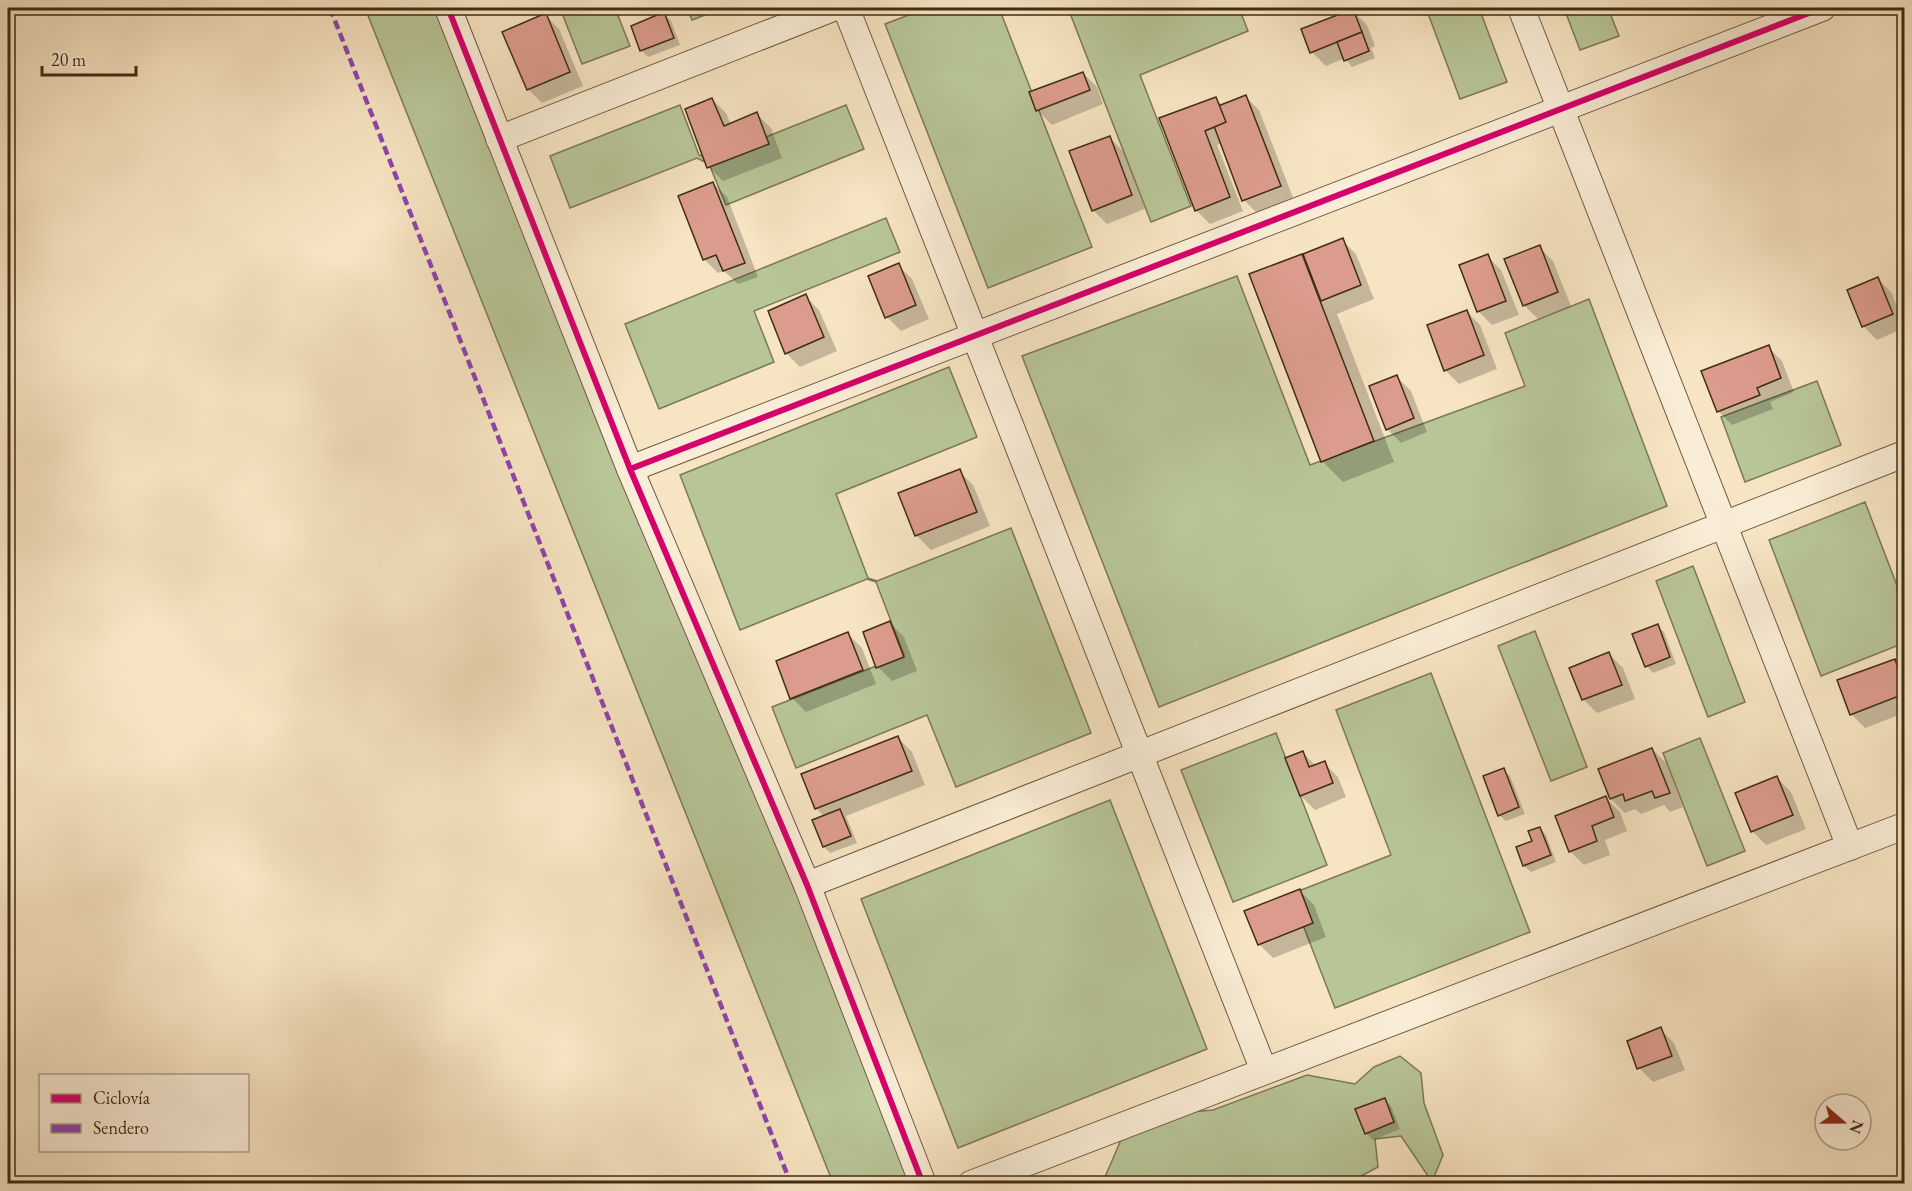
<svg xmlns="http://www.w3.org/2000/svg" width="1912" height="1191" font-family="'EB Garamond',serif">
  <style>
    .green { fill: #b8c597; stroke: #7c7954; stroke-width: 1.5 }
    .shadow { fill: #0003 }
    .building { fill: #dc9c8d; stroke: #402d12; stroke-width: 1.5 }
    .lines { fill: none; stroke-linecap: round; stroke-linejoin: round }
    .street-casing { stroke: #6e5b3e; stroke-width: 28 }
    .street { stroke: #faedd7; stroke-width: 26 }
    .quiet { stroke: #8e44ad; stroke-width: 4.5; stroke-dasharray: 9 4.5; stroke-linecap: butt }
    .cycleway-casing { stroke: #faedd7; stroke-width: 10 }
    .cycleway { stroke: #d6006c; stroke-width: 6 }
  </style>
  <rect width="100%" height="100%" fill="#f7e4c2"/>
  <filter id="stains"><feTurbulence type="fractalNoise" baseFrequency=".00333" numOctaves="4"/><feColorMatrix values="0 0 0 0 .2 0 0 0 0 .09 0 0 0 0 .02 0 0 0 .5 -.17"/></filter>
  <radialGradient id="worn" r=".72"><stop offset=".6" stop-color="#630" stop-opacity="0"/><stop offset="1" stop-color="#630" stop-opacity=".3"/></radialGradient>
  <g class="green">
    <polygon points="365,8 462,8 922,1183 833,1183"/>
    <polygon points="560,8 615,8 630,46 582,64"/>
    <polygon points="687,8 723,8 692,20"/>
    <polygon points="927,8 999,8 1092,247 988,288 885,24"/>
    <polygon points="1068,8 1239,8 1248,31 1140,75 1191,206 1151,222"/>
    <polygon points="1426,8 1479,8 1507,82 1460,99"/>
    <polygon points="1564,8 1608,8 1619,36 1580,50"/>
    <polygon points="680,105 699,155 711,159 846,105 864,149 726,205 709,164 697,158 570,208 550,156"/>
    <polygon points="886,218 900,252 754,311 774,362 659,409 625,324"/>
    <polygon points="1237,276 1310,465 1525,386 1505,333 1589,299 1667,506 1159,707 1022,356"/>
    <polygon points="949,367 977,437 836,494 868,578 877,581 1011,528 1091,733 956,787 927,715 796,768 772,707 904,655 876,582 867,579 740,630 680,475"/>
    <polygon points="1817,381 1841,445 1745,482 1721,417"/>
    <polygon points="1865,502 1904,604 1904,643 1821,676 1769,540"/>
    <polygon points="1693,566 1745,702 1708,717 1656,581"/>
    <polygon points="1535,631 1587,767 1551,781 1498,646"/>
    <polygon points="1431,673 1530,932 1335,1008 1291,894 1391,855 1336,710"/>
    <polygon points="1276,733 1327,865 1233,902 1181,770"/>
    <polygon points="1700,738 1745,851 1707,866 1663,753"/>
    <polygon points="1110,800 1207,1049 958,1148 861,899"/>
    <polygon points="1400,1056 1421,1073 1424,1103 1443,1155 1432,1182 1401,1136 1375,1139 1378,1167 1348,1183 1102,1184 1124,1133 1144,1116 1213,1110 1307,1075 1355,1084 1374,1067"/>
  </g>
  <g class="shadow">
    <polygon points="1353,11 1367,25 1375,46 1371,48 1375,58 1352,67 1345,58 1326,66 1312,52"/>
    <polygon points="664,14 671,21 680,45 648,57 642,51 633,27"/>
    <polygon points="545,15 559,29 583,86 542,103 528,89"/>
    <polygon points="1083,73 1097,87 1103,104 1052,125 1038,111 1031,93"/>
    <polygon points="1245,96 1259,110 1294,200 1258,214 1244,200 1222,143 1217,145 1243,211 1210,224 1196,210 1161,119 1215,98 1223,106"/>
    <polygon points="712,99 726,113 731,125 757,114 771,128 782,158 723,181 709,167"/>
    <polygon points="1109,137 1123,151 1145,209 1107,224 1093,210"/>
    <polygon points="713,183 727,197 758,277 738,284 724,271 718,273 704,259"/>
    <polygon points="1342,240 1356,254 1374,299 1337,314 1394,462 1343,482 1322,461 1301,255 1308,262"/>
    <polygon points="1539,247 1553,261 1571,306 1538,319 1524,305"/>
    <polygon points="1487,256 1501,270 1519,315 1492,325 1478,311"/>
    <polygon points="898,265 912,279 929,319 901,331 887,317"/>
    <polygon points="1878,279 1892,293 1904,328 1877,340 1863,326"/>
    <polygon points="805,296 819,310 837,351 800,367 786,353"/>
    <polygon points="1466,311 1480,325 1497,369 1459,384 1445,370"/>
    <polygon points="1768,347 1782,361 1794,392 1770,402 1773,409 1732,425 1718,411"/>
    <polygon points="1397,377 1411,391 1427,432 1401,443 1387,429"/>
    <polygon points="959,471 973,485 990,526 931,550 917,536 900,494"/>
    <polygon points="890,623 904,637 917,671 892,681 878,667"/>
    <polygon points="1657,626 1664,632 1676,664 1653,673 1647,666"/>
    <polygon points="848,634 862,648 876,684 806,712 792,698"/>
    <polygon points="1609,654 1623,668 1635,699 1597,713 1583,699"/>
    <polygon points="1894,661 1904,671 1904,713 1865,728 1851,714"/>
    <polygon points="898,738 912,752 925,785 846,816 857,843 830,853 824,847 825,817 816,808"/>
    <polygon points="1652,749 1666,763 1683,807 1670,812 1664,805 1641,814 1635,809 1625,813 1611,799 1600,770"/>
    <polygon points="1303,753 1316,766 1324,763 1338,777 1346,797 1315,810 1301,796 1287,759"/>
    <polygon points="1503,769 1510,776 1525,814 1506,821 1499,815"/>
    <polygon points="1777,778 1791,792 1806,829 1766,845 1752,831"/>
    <polygon points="1606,798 1620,812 1627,831 1605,840 1610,855 1584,865 1570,851 1557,817"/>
    <polygon points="1539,828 1546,835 1556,862 1531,872 1524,866 1518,848 1534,842"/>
    <polygon points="1300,891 1314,905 1326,937 1273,958 1259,944"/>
    <polygon points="1660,1029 1674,1043 1685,1070 1653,1082 1639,1068"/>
    <polygon points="1384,1099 1391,1106 1400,1129 1373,1140 1366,1133"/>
  </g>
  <g class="building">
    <polygon points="1353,9 1362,32 1310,53 1301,29"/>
    <polygon points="664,12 674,38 640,51 631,26"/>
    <polygon points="546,13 570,72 527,90 502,32"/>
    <polygon points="1362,32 1369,51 1344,61 1337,42"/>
    <polygon points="1083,72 1090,90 1036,111 1029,92"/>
    <polygon points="1246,95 1281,186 1242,201 1208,110"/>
    <polygon points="1216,97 1226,122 1205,131 1230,197 1195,211 1159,118"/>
    <polygon points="712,98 724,126 757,112 769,144 707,168 685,109"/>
    <polygon points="1110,136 1132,195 1092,211 1069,151"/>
    <polygon points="713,182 745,263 723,271 716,255 703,260 678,196"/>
    <polygon points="1343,238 1361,285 1321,301 1303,254"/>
    <polygon points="1540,245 1558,292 1523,306 1504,259"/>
    <polygon points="1302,254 1374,441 1321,462 1249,274"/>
    <polygon points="1488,254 1506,301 1477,312 1459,265"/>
    <polygon points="899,263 916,305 885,318 868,276"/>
    <polygon points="1878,277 1893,314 1862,327 1847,290"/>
    <polygon points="806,294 824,337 785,354 768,311"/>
    <polygon points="1467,310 1484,355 1444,371 1427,325"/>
    <polygon points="1769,345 1781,378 1757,388 1760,395 1717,412 1701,371"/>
    <polygon points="1397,375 1414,418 1386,430 1369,386"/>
    <polygon points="960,469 977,512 915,536 898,493"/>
    <polygon points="890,621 904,657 876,668 863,632"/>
    <polygon points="1658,624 1670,657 1645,667 1632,634"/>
    <polygon points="848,632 863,670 790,699 776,661"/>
    <polygon points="1609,652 1622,685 1582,700 1569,668"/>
    <polygon points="1895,659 1904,686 1904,694 1850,715 1837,680"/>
    <polygon points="898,736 912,771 815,809 801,774"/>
    <polygon points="1652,748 1670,793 1655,798 1652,791 1625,801 1623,794 1610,799 1598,769"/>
    <polygon points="1303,751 1309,767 1325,761 1333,783 1300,796 1285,758"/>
    <polygon points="1504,768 1519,807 1498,816 1483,776"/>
    <polygon points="1777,776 1793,815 1751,832 1735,793"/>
    <polygon points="1606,796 1614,817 1592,826 1597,841 1569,852 1555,816"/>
    <polygon points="840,809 851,836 823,847 812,820"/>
    <polygon points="1540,827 1551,855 1523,866 1516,847 1532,841 1528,831"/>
    <polygon points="1300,889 1313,923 1258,945 1244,911"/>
    <polygon points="1661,1027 1672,1056 1637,1069 1627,1041"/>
    <polygon points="1385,1098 1394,1122 1365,1134 1355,1109"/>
  </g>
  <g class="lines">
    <g class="street-casing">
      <g id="street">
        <polyline points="448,8 630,469 807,885 923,1184"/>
        <polyline points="846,8 1264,1071"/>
        <polyline points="1521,8 1850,847"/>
        <polyline points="499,139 833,8"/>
        <polyline points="630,469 1822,8"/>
        <polyline points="807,885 1904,454"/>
        <polyline points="971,1184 1904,826"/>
      </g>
    </g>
    <use href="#street" class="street"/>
    <polyline class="quiet" points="330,8 791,1184"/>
    <g class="cycleway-casing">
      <g id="cycleway">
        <polyline points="448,8 630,469 807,885 923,1184"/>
        <polyline points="630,469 1822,8"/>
      </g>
    </g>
    <use href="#cycleway" class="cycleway"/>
  </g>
  <rect width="1912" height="1191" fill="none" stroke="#f7e4c2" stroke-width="30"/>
  <rect x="9" y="9" width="1894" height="1173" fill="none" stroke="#402d12" stroke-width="3"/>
  <rect x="15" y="15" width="1882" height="1161" fill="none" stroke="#402d12" stroke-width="1.5"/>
  <rect x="39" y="1074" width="210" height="78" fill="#faedd7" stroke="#b0a088" stroke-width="1.5"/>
  <rect x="51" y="1094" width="30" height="9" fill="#d6006c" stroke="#b0a088" stroke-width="1.5"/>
  <text x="93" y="1104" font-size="18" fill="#402d12">Ciclovía</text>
  <rect x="51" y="1124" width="30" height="9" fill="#8e44ad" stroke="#b0a088" stroke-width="1.5"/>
  <text x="93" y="1134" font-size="18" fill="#402d12">Sendero</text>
  <g transform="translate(1843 1122) rotate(110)"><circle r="28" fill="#faedd7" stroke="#b0a088" stroke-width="1.5"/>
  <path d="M0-4.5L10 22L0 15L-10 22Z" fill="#8f2418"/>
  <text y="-9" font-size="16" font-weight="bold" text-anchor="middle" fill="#402d12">N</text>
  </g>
  <path d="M42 66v9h94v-9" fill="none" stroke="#402d12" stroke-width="3"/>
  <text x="51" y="66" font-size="18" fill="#402d12" stroke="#faedd7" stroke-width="4.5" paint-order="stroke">20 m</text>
  <rect width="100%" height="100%" filter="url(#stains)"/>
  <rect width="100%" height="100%" fill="url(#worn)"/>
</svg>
